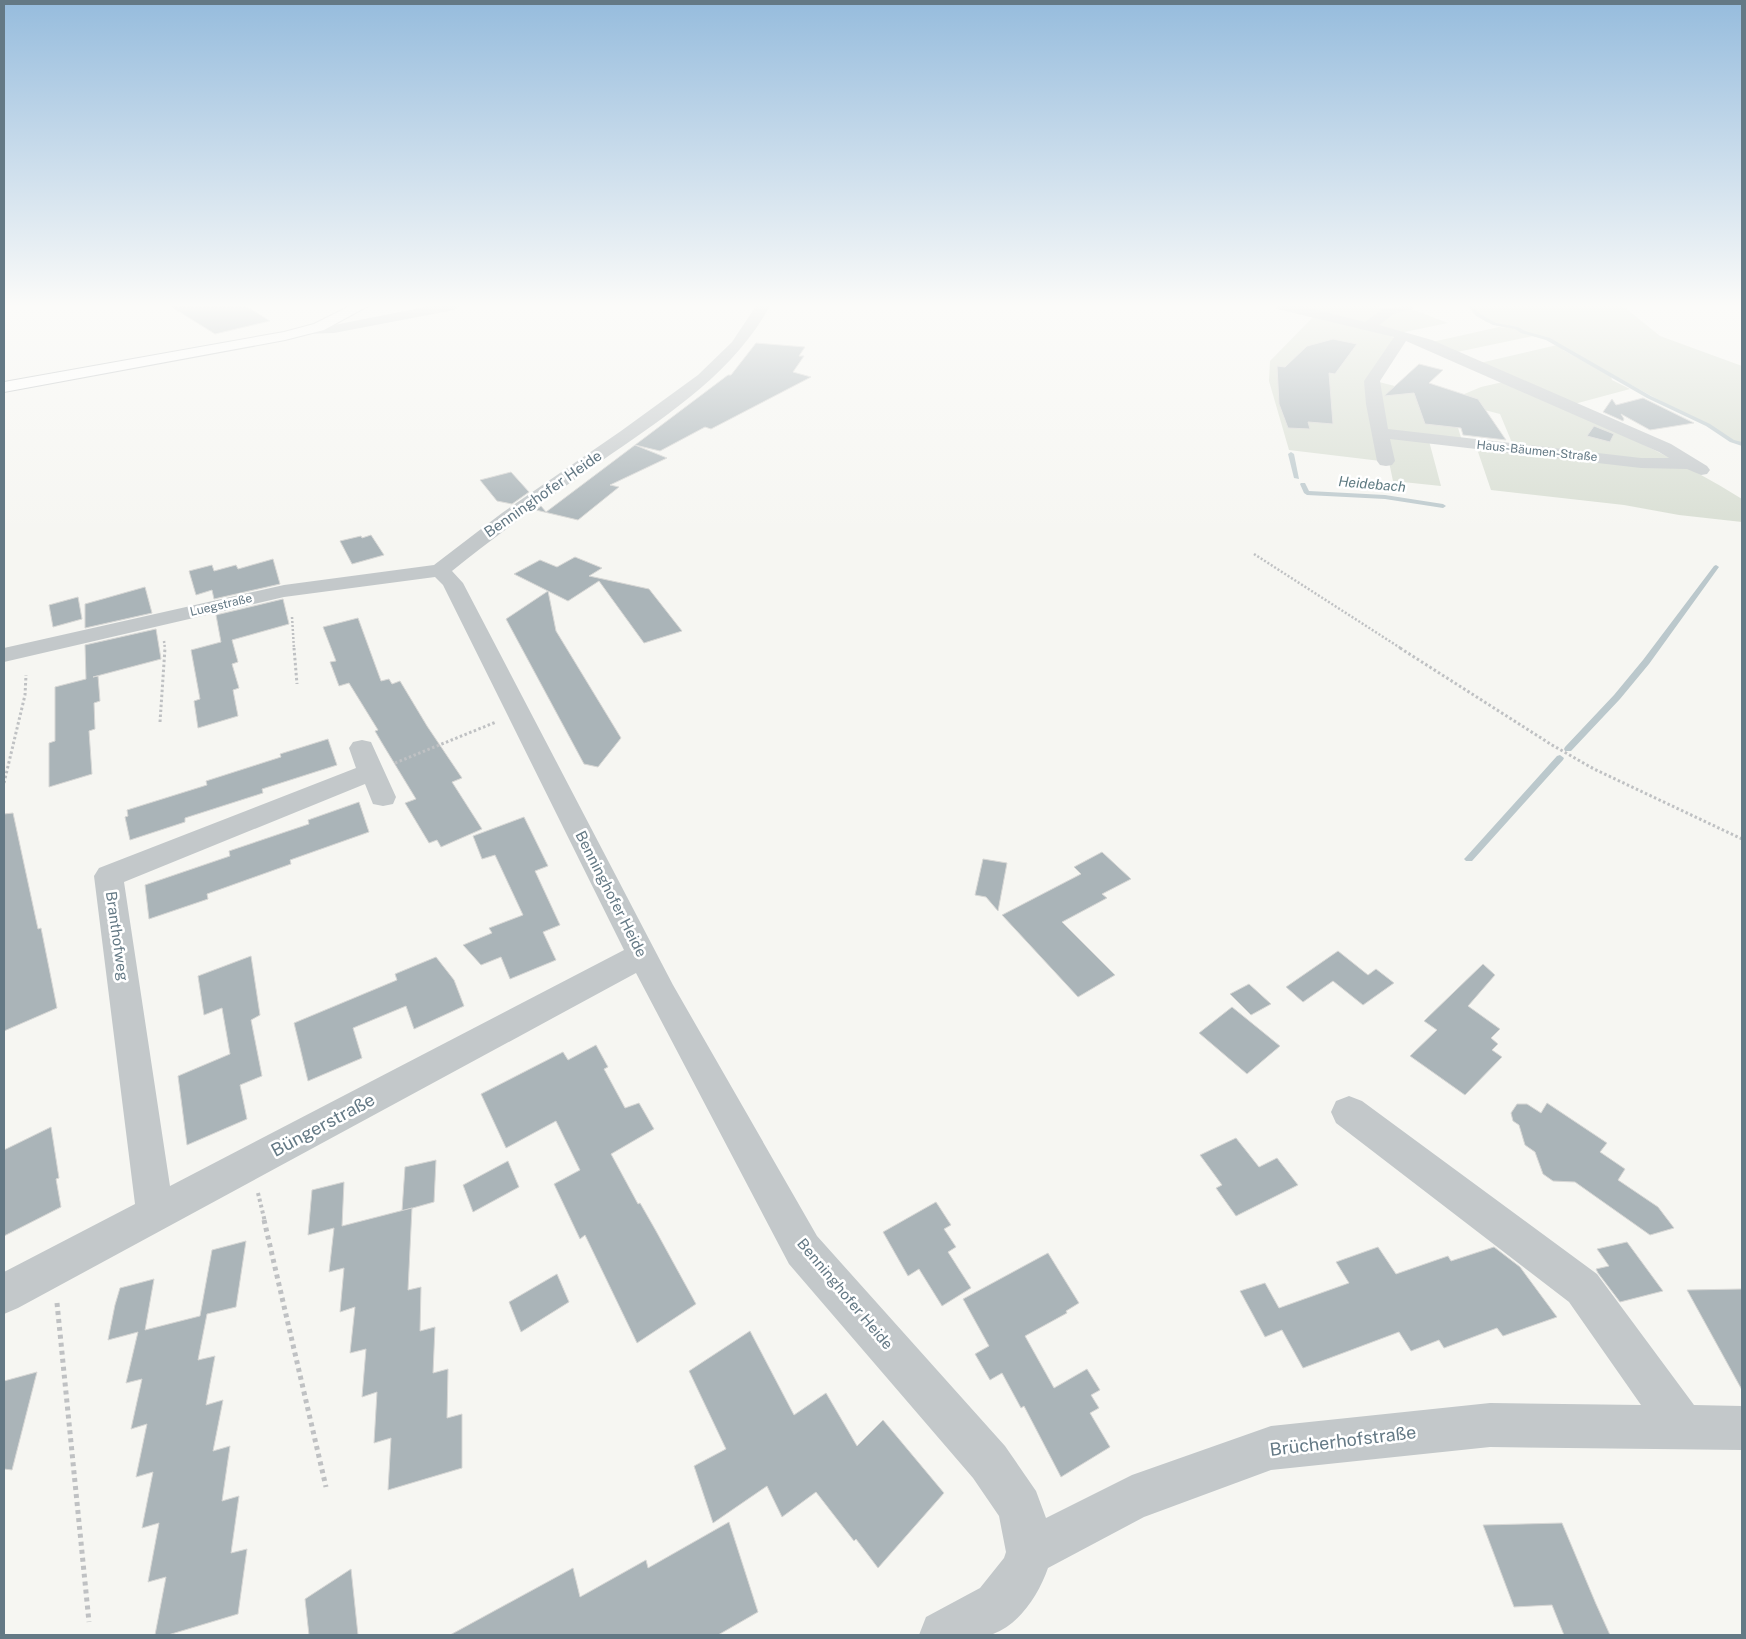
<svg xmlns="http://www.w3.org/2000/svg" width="1746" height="1639" font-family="'Public Sans',sans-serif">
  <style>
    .green { fill: #d8ded3 }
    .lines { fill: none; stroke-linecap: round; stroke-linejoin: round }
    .stream { fill: #bbc8cc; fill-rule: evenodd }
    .building { fill: #aab4b8; stroke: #d7d7d5 }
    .major-casing { stroke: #b6bbbe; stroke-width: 2 }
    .path-far3 { stroke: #bfc1c3; stroke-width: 2.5; stroke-dasharray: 2 2; stroke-linecap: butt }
    .path-far2 { stroke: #bfc1c3; stroke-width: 3; stroke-dasharray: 2.5 2.5; stroke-linecap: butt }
    .path-far1 { stroke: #bfc1c3; stroke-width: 4; stroke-dasharray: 3 3; stroke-linecap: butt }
    .path { stroke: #bfc1c3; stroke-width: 5; stroke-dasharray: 4 4; stroke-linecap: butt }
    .minor { fill: #c3c8ca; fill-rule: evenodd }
    .major { fill: #fff; fill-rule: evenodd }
    .labels { text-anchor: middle; stroke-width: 5; stroke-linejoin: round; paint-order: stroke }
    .far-street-label { font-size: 12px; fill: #647985; stroke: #fff }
    .far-water-label { font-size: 14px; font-style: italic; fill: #5f7b82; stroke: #fff }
    .street-label { font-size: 15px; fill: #647985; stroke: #fff }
    .near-street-label { font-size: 18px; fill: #647985; stroke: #fff }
  </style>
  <rect width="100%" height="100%" fill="#f6f6f2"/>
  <path class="green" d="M1293,306H1375L1386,309L1409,308L1448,323L1390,335L1395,339L1375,381L1450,400L1481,387L1516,379L1480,363L1557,345L1549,340L1533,336L1457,352L1432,342L1499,327L1506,328L1486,322L1467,306H1623L1660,336L1742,366V445L1563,348V350L1611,376L1612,380L1630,389L1563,407C1626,435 1684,463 1742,499V522L1679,515L1624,505L1491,490L1476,446L1515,450L1500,414L1450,401L1462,441H1429L1441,486L1393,481L1389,462L1289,450L1269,381L1270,361L1318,312Z"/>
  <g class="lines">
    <g class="stream">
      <polygon points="1468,306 1473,306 1480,314 1496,323 1518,327 1525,331 1550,338 1651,396 1710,424 1734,440 1742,442 1742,446 1730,442 1706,426 1647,398 1546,340 1521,333 1515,329 1493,325 1476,316"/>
      <polygon points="1291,452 1294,454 1299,479 1294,478 1288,454"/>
      <polygon points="1301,483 1305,483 1309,491 1385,495 1443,504 1446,506 1443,508 1385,499 1307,495 1304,493 1300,484"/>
      <polygon points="1716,565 1719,567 1649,664 1620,699 1571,751 1565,751 1564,749 1565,747 1614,695 1643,660 1714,566"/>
      <polygon points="1560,755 1564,758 1563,760 1472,861 1466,861 1464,859 1466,857 1557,756"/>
    </g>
  </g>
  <g class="building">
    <polygon points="170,306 246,306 270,321 215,334"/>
    <polygon points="1333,339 1357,344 1335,374 1329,373 1333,424 1308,422 1310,429 1288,428 1279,404 1277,366 1285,367 1307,346"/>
    <polygon points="756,343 805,347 799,356 804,356 793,372 811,377 711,429 705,427 660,451 635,445 728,375 731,375"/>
    <polygon points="1419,364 1443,370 1429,383 1478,399 1506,440 1463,435 1461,428 1425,424 1414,393 1384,396"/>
    <polygon points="1643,398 1694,423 1650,430 1621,414 1624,419 1623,421 1603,412 1612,399 1616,405"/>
    <polygon points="1594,426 1614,434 1610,442 1587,436"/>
    <polygon points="635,445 667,458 610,485 619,487 578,520 536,510 541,506 546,512"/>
    <polygon points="511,472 529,492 512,504 497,501 480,480"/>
    <polygon points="371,535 384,555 352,564 340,541 361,536 362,538"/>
    <polygon points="575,557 602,568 589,576 649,589 682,631 644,643 599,581 568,601 514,574 540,560 557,567"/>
    <polygon points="273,559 280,584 214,599 212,590 196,595 189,571 212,565 214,571 236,565 238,569"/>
    <polygon points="145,587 152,613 85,628 85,604"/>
    <polygon points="548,591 556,631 621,738 598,767 584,764 506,619"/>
    <polygon points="78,597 82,619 53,627 49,605"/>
    <polygon points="283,599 289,624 232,640 238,662 232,664 239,688 233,690 238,716 198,728 194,701 200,699 191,650 221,642 216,615"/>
    <polygon points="358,618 381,681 389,679 392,684 400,681 427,726 462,778 452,782 482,829 441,847 437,840 429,843 405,803 416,799 382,743 375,731 378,730 349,683 339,686 330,662 336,661 323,627"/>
    <polygon points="156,629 161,659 93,677 98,676 100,701 94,703 95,729 89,731 92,774 49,787 49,743 55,741 55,687 86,679 85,645"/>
    <polygon points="328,739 337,765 262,789 263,793 185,818 185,822 130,840 125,817 128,816 127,810 207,785 206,781 281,757 280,754"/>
    <polygon points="359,802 369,832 290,860 291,864 207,894 208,899 149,919 145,885 230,856 229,851 309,824 308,820"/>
    <polygon points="13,813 38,929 41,928 57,1008 4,1031 4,814"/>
    <polygon points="524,817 548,866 535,871 560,925 543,932 556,960 510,979 501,957 481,965 463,945 492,933 489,928 523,915 495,855 482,859 473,836"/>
    <polygon points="1102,852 1131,879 1102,894 1107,898 1062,922 1115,975 1078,997 1002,915 1081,874 1074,867"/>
    <polygon points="983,859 1007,863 998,911 986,897 975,895"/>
    <polygon points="1338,951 1368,975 1376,969 1394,983 1363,1005 1333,981 1303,1002 1286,987"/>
    <polygon points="251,956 260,1015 251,1020 262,1076 240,1085 247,1119 187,1145 178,1076 230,1054 222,1008 204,1015 198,976"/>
    <polygon points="436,957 454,980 464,1006 414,1029 406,1006 353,1028 362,1058 308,1081 294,1023 397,980 395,974"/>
    <polygon points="1483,964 1495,975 1468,1006 1500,1029 1491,1038 1498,1044 1492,1050 1502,1057 1465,1095 1410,1056 1437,1030 1424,1021"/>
    <polygon points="1249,984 1271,1004 1251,1015 1230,994"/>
    <polygon points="1232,1007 1280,1046 1247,1074 1199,1033"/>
    <polygon points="596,1045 608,1067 604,1069 625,1108 639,1103 654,1129 611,1154 638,1204 640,1203 656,1231 696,1304 637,1343 585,1235 580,1239 554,1184 580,1170 556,1121 506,1148 481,1094 563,1052 568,1060"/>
    <polygon points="1547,1103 1607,1143 1600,1152 1625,1169 1618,1180 1658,1207 1674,1228 1650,1235 1575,1182 1553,1181 1543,1174 1535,1152 1525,1145 1519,1125 1513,1121 1511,1113 1517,1104 1527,1104 1541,1113"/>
    <polygon points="51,1127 59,1178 56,1179 61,1207 4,1236 4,1150"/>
    <polygon points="1236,1138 1259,1167 1277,1158 1298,1185 1236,1216 1216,1188 1222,1185 1200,1155"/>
    <polygon points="436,1160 434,1202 402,1211 405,1167"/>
    <polygon points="508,1161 519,1187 473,1212 463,1185"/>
    <polygon points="344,1182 342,1226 412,1208 408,1290 421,1287 420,1331 435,1327 433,1373 448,1369 447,1418 462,1414 462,1468 388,1490 391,1438 374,1443 377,1392 362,1397 366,1349 350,1353 355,1307 340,1312 344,1268 329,1272 334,1228 308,1235 312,1190"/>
    <polygon points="936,1202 951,1225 944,1229 956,1247 948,1252 971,1288 942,1306 919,1269 908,1276 883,1232"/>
    <polygon points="246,1241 236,1307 207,1314 198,1360 215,1356 206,1405 223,1400 213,1451 230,1446 222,1501 239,1496 231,1553 247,1549 238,1614 168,1635 155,1635 166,1577 148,1582 159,1523 142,1528 153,1472 136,1477 147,1424 131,1429 142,1379 126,1383 138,1332 108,1340 115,1305 120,1288 154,1279 145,1330 200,1316 212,1250"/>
    <polygon points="1627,1242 1663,1291 1620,1302 1598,1273 1596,1269 1609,1266 1597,1249"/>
    <polygon points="1378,1247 1396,1274 1448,1256 1451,1261 1494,1247 1520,1267 1557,1317 1503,1336 1497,1328 1444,1348 1439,1340 1411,1351 1399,1332 1303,1368 1282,1330 1265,1337 1240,1291 1265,1283 1279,1308 1349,1283 1336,1262"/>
    <polygon points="1048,1253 1079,1303 1066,1311 1067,1313 1025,1336 1054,1388 1087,1369 1100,1390 1091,1395 1099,1408 1090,1413 1110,1447 1061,1477 1024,1406 1021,1408 1002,1373 990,1380 975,1354 989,1346 963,1299"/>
    <polygon points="557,1274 569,1302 521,1332 509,1302"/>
    <polygon points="1742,1289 1742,1390 1687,1290"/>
    <polygon points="750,1331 794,1415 826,1393 857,1446 883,1420 944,1493 878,1568 856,1539 854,1541 816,1492 782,1517 767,1486 713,1523 694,1466 726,1449 689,1371"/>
    <polygon points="37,1372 12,1470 4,1469 4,1381"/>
    <polygon points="729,1522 758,1612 718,1635 450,1635 573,1568 580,1597 646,1560 648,1568"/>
    <polygon points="1562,1523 1596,1604 1610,1635 1564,1635 1552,1605 1514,1607 1483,1525"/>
    <polygon points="351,1569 358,1635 309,1635 305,1599"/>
  </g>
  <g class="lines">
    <g class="major-casing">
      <polygon id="major" points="350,306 368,306 324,330 285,340 4,392 4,382 284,332 314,324"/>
    </g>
    <g class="path-far3">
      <polyline points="1254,554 1402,649"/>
      <polyline points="292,617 294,649"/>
      <polyline points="164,641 165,649"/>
    </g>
    <g class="path-far2">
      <polyline points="294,648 297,684"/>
      <polyline points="1400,648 1552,745 1594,769 1742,839"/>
      <polyline points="160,722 165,648"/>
      <polyline points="395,763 496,722"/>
      <polyline points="4,783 25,695 26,675"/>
    </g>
    <polyline class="path-far1" points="258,1193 265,1222"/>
    <g class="path">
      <polyline points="264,1220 326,1487"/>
      <polyline points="57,1303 89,1622"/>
    </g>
    <g class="minor">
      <polygon points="430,306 460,306 454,310 334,333 302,334 300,331 302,328 334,325"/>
      <path d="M756,306H770C731,376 664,417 600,462C550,497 500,532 452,571L463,583L673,985L817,1236L1005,1446L1036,1491L1046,1518L1132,1475L1271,1426L1490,1403L1641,1405L1569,1302L1336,1123L1331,1112L1336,1101L1349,1096L1362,1101L1597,1274L1694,1405L1742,1406V1450L1490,1447L1271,1470L1144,1517L1048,1568C1039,1594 1020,1624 993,1634C983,1638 934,1635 919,1635L926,1617L980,1588L1004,1558L1006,1552L999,1516L973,1478L789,1264L636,973L18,1308L4,1314V1272L135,1204L94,876L99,868L356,768L349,748L353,742L362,740L371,742L396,797L393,804L383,806L373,804L365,784L124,882L170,1186L624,950L443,585L435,577L284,597L4,662V648L284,585L434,565L502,513L621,431L698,375L732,342Z"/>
      <path d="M1276,306H1301L1365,322L1384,308L1413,306L1412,309L1394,314L1379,325L1432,340L1671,444L1707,466L1710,470L1707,474L1701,475L1687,469L1641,468L1390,439L1395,461L1392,465L1386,466L1380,465L1377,461L1366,404L1364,381L1394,337L1277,309ZM1406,341L1659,452L1669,458H1641L1388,429L1380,381Z"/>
    </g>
    <use href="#major" class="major"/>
  </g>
  <linearGradient id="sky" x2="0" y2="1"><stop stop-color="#96bcdd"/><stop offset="0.57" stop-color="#fbfbf9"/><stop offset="1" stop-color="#fbfbf9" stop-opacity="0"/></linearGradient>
  <rect width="1746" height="536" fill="url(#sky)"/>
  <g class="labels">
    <g class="far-street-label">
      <text transform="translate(1537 451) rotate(6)" y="4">Haus-Bäumen-Straße</text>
      <text transform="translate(221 605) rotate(-13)" y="4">Luegstraße</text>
    </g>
    <g class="far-water-label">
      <text transform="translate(1372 484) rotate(5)" y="5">Heidebach</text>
    </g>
    <g class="street-label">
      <text transform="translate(543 494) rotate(-35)" y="5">Benninghofer Heide</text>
      <text transform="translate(611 894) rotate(63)" y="5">Benninghofer Heide</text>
      <text transform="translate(117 936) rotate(82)" y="5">Branthofweg</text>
      <text transform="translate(845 1294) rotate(50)" y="5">Benninghofer Heide</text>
    </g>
    <g class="near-street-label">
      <text transform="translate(323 1125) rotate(-28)" y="6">Büngerstraße</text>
      <text transform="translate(1343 1441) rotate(-7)" y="6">Brücherhofstraße</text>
    </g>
  </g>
  <rect width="1746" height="1639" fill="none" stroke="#647985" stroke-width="10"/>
</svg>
